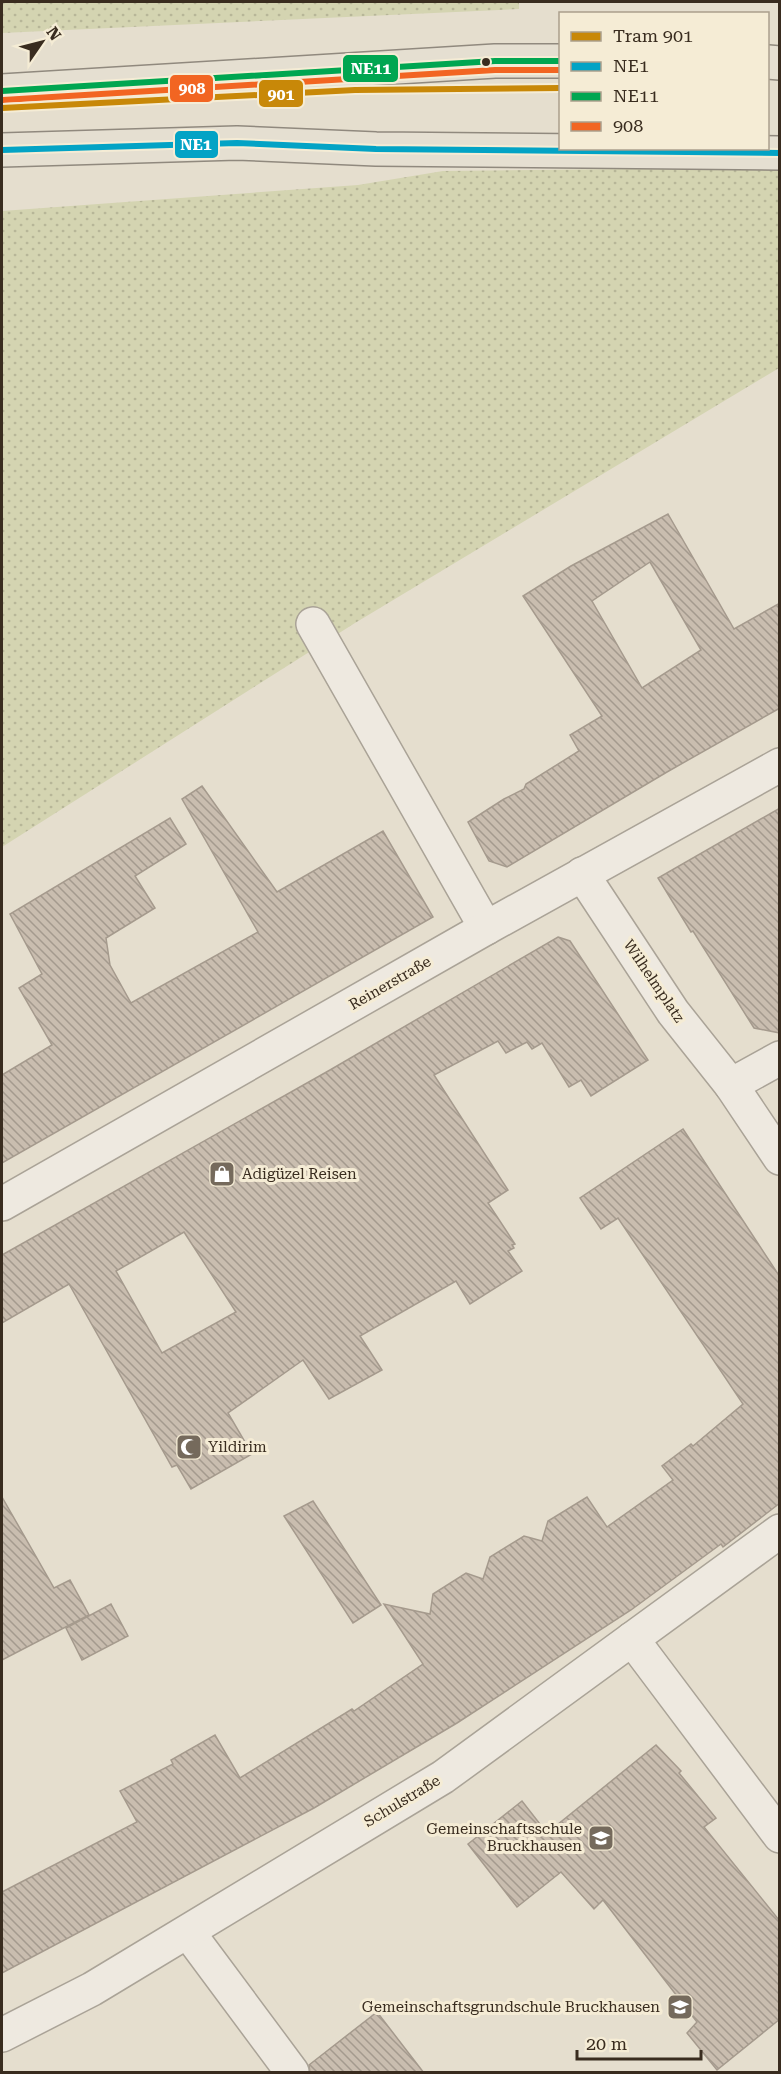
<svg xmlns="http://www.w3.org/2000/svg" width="781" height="2074" font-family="'Roboto Serif',serif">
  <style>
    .green { fill: url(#green-dots) }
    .building { fill: url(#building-back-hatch); stroke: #a59a8d; stroke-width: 1.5; fill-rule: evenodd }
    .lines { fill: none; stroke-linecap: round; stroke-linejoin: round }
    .minor-casing { stroke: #aaa397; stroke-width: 36 }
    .major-casing { stroke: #90897e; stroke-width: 36 }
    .minor { stroke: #eee9e0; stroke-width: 33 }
    .major { stroke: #e5dfd1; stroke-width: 33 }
    .bus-1-casing { stroke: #f5ecd5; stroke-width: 10 }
    .bus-2-casing { stroke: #f5ecd5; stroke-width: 10 }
    .bus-3-casing { stroke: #f5ecd5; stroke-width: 10 }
    .bus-1 { stroke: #03a3c5; stroke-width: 6 }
    .bus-2 { stroke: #00a651; stroke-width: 6 }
    .bus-3 { stroke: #f26522; stroke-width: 6 }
    .tram-1-casing { stroke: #f5ecd5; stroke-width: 10 }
    .tram-1 { stroke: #c88808; stroke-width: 6 }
    .bus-dot { fill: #392c1f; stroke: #f5ecd5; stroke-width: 2 }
    .labels { text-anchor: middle; stroke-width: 6; stroke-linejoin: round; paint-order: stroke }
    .street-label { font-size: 15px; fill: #392c1f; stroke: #f5ecd5 }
    .poi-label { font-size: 15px; fill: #392c1f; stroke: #f5ecd5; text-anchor: start }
    .line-badge { stroke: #f5ecd5; stroke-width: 2 }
    .badge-label { font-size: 16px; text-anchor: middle; font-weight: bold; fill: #fff }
  </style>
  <defs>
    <pattern id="green-dots" width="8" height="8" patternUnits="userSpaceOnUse" patternTransform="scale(1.5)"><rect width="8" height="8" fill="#d4d4b1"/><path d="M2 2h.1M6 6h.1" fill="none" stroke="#b7b698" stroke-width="1.8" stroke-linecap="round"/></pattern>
    <pattern id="building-back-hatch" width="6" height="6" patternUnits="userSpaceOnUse" patternTransform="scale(1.5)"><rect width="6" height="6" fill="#c9bdaf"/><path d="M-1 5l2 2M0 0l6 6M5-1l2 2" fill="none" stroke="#a49a8e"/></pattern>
  </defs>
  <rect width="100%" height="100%" fill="#e5dece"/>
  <g class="green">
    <polygon points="2,2 519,2 519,9 2,33"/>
    <polygon points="779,164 779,368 355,623 2,847 2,211 358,185 443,171 629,169"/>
  </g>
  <g class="building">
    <path d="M668,514L734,629L780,603V708L667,772L507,867L489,861L468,822L504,799L524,789L526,784L579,751L570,735L602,716L523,596L571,566ZM650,562L701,650L642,688L592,601Z"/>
    <polygon points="202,786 277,892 383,831 433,917 2,1163 2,1075 52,1045 19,988 42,974 10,914 170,818 186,844 135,876 155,908 106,938 110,965 131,1003 258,932 182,799"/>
    <polygon points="780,808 780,1033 754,1028 693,931 691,932 658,878"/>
    <path d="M558,937L570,941L648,1060L591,1096L581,1080L569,1087L542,1043L532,1049L527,1042L506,1053L498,1041L434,1075L508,1190L488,1203L515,1244L512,1245L514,1248L508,1251L522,1271L470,1304L456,1281L360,1336L382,1370L329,1399L303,1360L228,1413L252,1454L191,1489L177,1465L172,1467L69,1284L2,1323V1255L330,1070ZM184,1232L236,1312L162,1353L116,1271Z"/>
    <polygon points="683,1129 780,1277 780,1503 723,1547 721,1544 631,1610 457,1723 314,1808 2,1973 2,1892 137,1822 120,1791 173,1764 171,1760 215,1735 240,1778 352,1709 354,1711 423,1664 384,1604 430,1614 433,1594 466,1573 483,1579 490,1557 524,1536 542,1541 548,1521 587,1497 607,1527 673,1480 662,1466 691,1444 693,1446 743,1404 618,1218 601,1229 580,1198"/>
    <polygon points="2,1497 54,1588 70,1580 89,1615 2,1660"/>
    <polygon points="313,1501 381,1605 353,1623 284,1516"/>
    <polygon points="111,1604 128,1636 82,1660 66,1628"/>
    <polygon points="656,1745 681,1771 679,1773 716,1818 704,1827 779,1920 780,2019 717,2070 687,2033 697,2022 603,1900 594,1909 561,1872 517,1907 468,1844 522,1801 547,1833"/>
    <polygon points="377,2012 424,2073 310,2073 309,2065"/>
  </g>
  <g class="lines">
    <g class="minor-casing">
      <g id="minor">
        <polyline points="313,624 486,928"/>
        <polyline points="582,874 673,1012 731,1085 780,1158"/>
        <polyline points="731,1085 780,1058"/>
        <polyline points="2,1204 486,928 780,765"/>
        <polyline points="632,1639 780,1836"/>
        <polyline points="188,1932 292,2072"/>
        <polyline points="2,2035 92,1989 443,1777 780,1531"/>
      </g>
    </g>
    <g class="major-casing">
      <g id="major">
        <polyline points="768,62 780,63"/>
        <polyline points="2,91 495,61 560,61"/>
        <polyline points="2,150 237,143 376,149 780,153"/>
      </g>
    </g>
    <use href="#minor" class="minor"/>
    <use href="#major" class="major"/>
    <g class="bus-1-casing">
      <polyline id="bus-1" points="2,150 237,143 376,149 780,153"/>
    </g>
    <g class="bus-2-casing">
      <polyline id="bus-2" points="2,91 495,61 560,61"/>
    </g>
    <g class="bus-3-casing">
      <polyline id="bus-3" points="3,100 495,70 560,70"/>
    </g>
    <use href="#bus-1" class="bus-1"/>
    <use href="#bus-2" class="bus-2"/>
    <use href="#bus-3" class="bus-3"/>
    <g class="tram-1-casing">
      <polyline id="tram-1" points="2,108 355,90 560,88"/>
    </g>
    <use href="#tram-1" class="tram-1"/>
  </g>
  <defs>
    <g id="shop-square" transform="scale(1.35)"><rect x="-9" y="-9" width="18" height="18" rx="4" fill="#756a5c" stroke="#f5ecd5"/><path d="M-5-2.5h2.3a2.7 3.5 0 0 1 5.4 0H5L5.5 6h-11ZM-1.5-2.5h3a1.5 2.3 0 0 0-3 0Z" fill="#fff"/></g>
    <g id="mosque-square" transform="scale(1.35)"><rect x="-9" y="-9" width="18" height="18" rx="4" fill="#756a5c" stroke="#f5ecd5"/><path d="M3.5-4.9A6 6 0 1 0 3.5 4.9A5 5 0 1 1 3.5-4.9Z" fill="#fff"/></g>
    <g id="school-square" transform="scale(1.35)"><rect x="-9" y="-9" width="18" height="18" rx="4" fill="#756a5c" stroke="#f5ecd5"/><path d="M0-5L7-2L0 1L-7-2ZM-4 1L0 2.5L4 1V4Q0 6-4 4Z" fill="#fff"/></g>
  </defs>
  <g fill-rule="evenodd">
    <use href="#shop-square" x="222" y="1174"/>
    <use href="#mosque-square" x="189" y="1447"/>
    <use href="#school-square" x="601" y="1838"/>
    <use href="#school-square" x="680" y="2007"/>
  </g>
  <circle class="bus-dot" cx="486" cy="62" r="5"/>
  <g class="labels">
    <g class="street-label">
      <text transform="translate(654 981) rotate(56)" y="5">Wilhelmplatz</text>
      <text transform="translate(390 983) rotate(-30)" y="5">Reinerstraße</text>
      <text transform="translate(402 1801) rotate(-31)" y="5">Schulstraße</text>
    </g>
    <g class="poi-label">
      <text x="242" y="1179">Adigüzel Reisen</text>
      <text x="208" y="1452">Yildirim</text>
      <text x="582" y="1834" text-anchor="end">Gemeinschaftsschule<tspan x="582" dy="17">Bruckhausen</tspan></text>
      <text x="660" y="2012" text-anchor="end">Gemeinschaftsgrundschule Bruckhausen</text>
    </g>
  </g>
  <g class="line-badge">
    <rect x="342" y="54" width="57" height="29" rx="6" fill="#00a651"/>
    <rect x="169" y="74" width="45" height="29" rx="6" fill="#f26522"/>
    <rect x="258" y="79" width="46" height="29" rx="6" fill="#c88808"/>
    <rect x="174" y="130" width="45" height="29" rx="6" fill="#03a3c5"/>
  </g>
  <g class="badge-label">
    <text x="371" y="74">NE11</text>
    <text x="192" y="94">908</text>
    <text x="281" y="100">901</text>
    <text x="196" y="150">NE1</text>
  </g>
  <rect width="781" height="2074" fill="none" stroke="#392c1f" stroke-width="6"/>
  <rect x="559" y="12" width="210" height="138" fill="#f5ecd5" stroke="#aa9f8c" stroke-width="1.5"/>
  <rect x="571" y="32" width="30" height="9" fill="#c88808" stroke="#aa9f8c" stroke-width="1.5"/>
  <text x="613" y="42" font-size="18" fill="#392c1f">Tram 901</text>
  <rect x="571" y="62" width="30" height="9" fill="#03a3c5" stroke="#aa9f8c" stroke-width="1.5"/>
  <text x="613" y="72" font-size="18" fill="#392c1f">NE1</text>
  <rect x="571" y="92" width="30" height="9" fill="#00a651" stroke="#aa9f8c" stroke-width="1.5"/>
  <text x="613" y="102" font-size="18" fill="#392c1f">NE11</text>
  <rect x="571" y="122" width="30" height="9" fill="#f26522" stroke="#aa9f8c" stroke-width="1.5"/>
  <text x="613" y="132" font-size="18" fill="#392c1f">908</text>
  <g transform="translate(42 42) rotate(55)" stroke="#f5ecd5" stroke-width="4.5" paint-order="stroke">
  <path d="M0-4.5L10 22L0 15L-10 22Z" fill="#392c1f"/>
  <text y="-9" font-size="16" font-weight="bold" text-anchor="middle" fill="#392c1f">N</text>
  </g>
  <path d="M577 2050v9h124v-9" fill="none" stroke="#392c1f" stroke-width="3"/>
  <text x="586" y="2050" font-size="18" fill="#392c1f" stroke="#f5ecd5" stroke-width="4.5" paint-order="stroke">20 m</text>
</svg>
